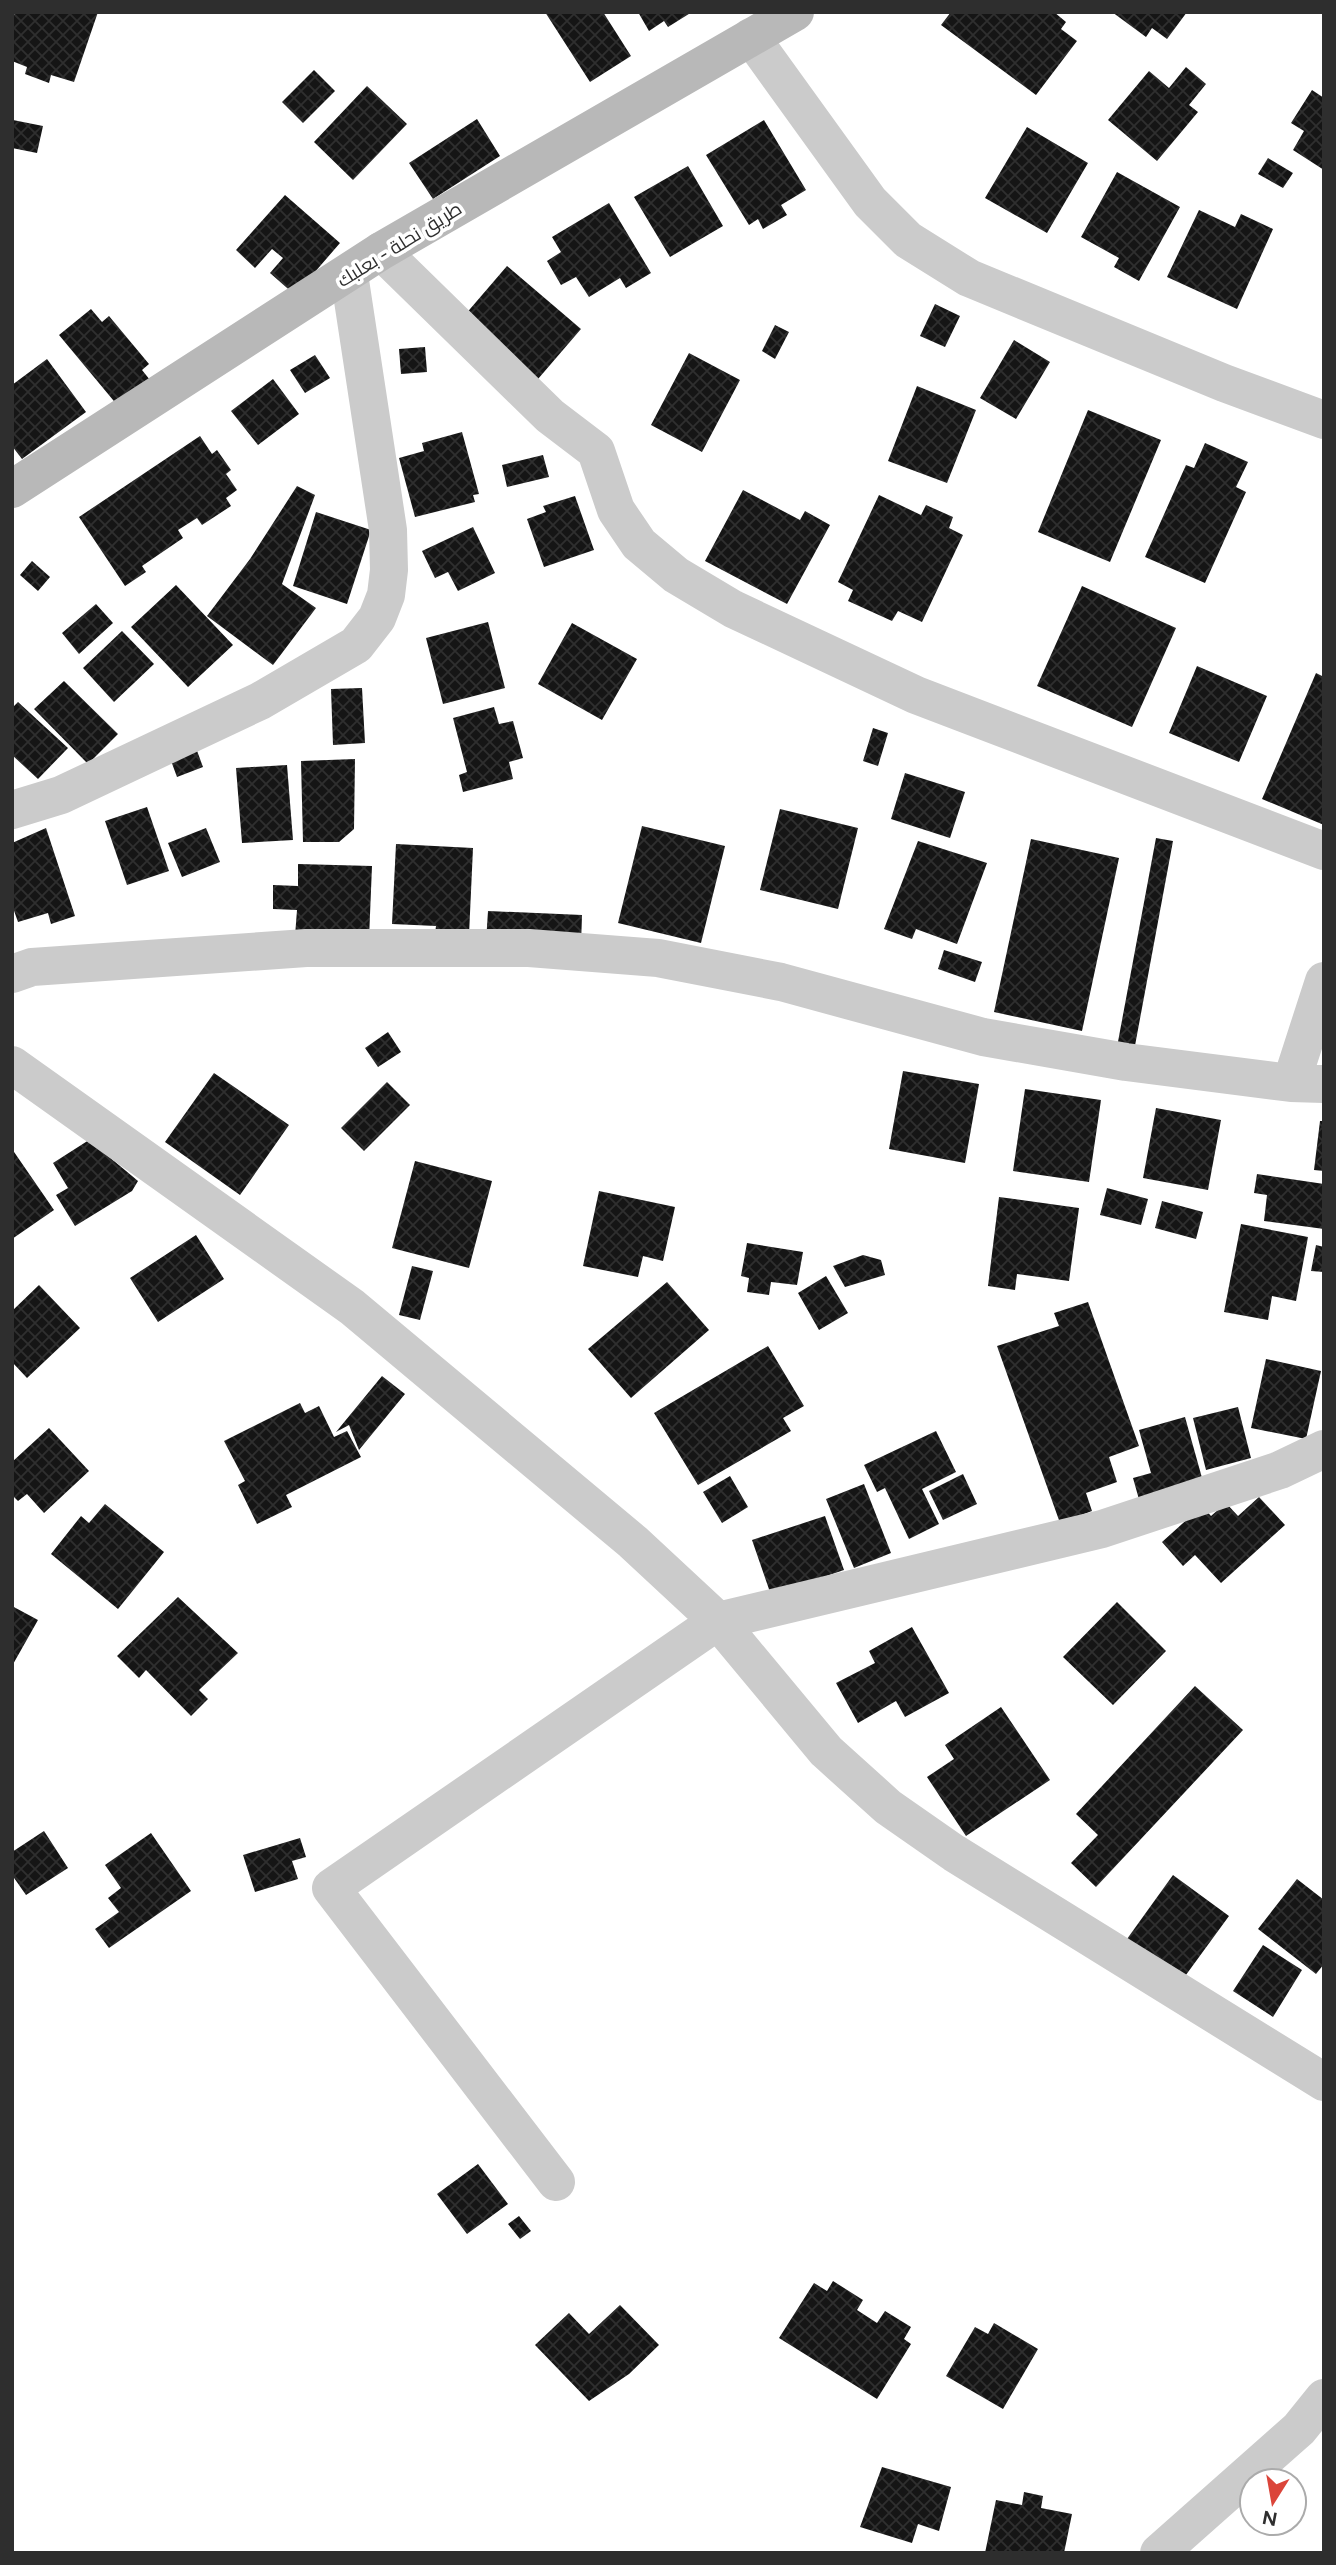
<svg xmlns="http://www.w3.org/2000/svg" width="1336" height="2565" viewBox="0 0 1336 2565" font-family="Figtree,Cairo,sans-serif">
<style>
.building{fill:url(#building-cross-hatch)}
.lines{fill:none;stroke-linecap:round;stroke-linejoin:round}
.street{stroke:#cbcbcb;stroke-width:38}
.secondary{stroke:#b8b8b8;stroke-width:38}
.labels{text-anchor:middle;stroke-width:7;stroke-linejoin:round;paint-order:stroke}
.street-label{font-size:19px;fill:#2e2e2e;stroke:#fff}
</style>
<defs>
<pattern id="building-cross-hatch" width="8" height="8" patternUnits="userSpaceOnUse" patternTransform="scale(1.75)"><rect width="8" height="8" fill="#151515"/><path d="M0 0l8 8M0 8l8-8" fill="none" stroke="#2f2f2f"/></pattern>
</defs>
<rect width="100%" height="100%" fill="#fff"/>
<path class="building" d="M15 12H98L74 82 51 75 49 83 25 74 27 67 12 61V21Z
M545 12H603L631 56 590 82Z
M638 12H692L668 27 664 21 649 31Z
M951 12H1054L1066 22 1061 29 1077 41 1036 95 941 25Z
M1112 12H1187L1167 39 1152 28 1146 37Z
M1186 67 1206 84 1189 105 1198 112 1157 161 1108 120 1149 71 1169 88Z
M314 70 335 91 303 123 282 102Z
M367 86 407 124 353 180 314 142Z
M1312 90 1324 98V170L1293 150 1304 131 1291 123Z
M477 119 500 156 433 199 409 163Z
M13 120 43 126 37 153 12 148Z
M764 120 806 190 781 205 787 215 763 229 758 219 749 225 706 155Z
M1027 127 1088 163 1047 233 985 198Z
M1268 158 1293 173 1283 188 1258 174Z
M688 166 723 226 670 257 634 197Z
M1117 172 1180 207 1139 281 1114 267 1119 258 1081 237Z
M285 195 340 243 295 295 270 273 283 258 272 249 255 268 236 250Z
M609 203 651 273 626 288 620 278 589 297 576 277 561 285 547 261 561 252 552 237Z
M1199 210 1235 227 1241 214 1273 229 1237 309 1167 277Z
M507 266 581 329 538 379 464 316Z
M935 304 960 316 945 347 920 336Z
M91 309 102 322 109 316 149 364 142 370 150 380 118 406 59 335Z
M775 325 789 332 775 359 762 351Z
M1014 340 1050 362 1016 419 980 398Z
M425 347 427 372 401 374 399 349Z
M689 353 740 380 702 452 651 425Z
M315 355 330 378 305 393 290 370Z
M47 359 86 412 22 459 12 446V385Z
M273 379 299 414 258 445 231 411Z
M917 386 976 410 947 483 888 461Z
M1088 410 1161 440 1110 562 1038 532Z
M462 432 479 494 473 495 475 502 415 517 399 458 424 451 422 443Z
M200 436 212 454 217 450 231 470 226 474 237 490 226 498 231 506 202 525 197 518 178 530 183 538 142 566 146 572 125 586 79 517Z
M1205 443 1248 462 1236 487 1246 492 1205 583 1145 557 1186 465 1194 468Z
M543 455 549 477 507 487 502 465Z
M297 486 315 495 282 584 316 608 273 665 207 616 250 559Z
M743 490 800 520 805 511 830 525 787 604 705 561Z
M879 495 921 515 926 505 953 517 949 528 963 535 922 622 898 611 892 621 848 601 853 590 838 582Z
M575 496 594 550 544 567 527 519 546 512 543 506Z
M316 512 371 530 347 604 293 586Z
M473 527 495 573 458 591 448 572 435 578 422 551Z
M32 561 50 577 38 591 20 575Z
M176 585 233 645 188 687 131 627Z
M1082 586 1176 628 1132 727 1037 686Z
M96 604 113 623 79 654 62 633Z
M488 622 505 688 443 704 426 638Z
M572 623 637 659 602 720 538 684Z
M122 631 154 664 114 702 83 668Z
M1197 666 1267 696 1239 762 1169 733Z
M1316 673 1324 677V825L1262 799Z
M64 681 118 734 88 764 34 709Z
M362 688 365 743 333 745 331 689Z
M18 702 68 748 38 779 12 755V708Z
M494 707 499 724 513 721 523 758 509 762 513 779 463 792 459 775 467 772 453 718Z
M873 728 888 733 878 766 863 761Z
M196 748 203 767 177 777 170 758Z
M355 759 354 829 339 842H303L301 761Z
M287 765 293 840 242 843 236 768Z
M905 773 965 792 950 838 891 819Z
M147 807 169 871 127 885 105 821Z
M780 809 858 828 838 909 760 890Z
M642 826 725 846 701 943 618 923Z
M46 828 75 916 51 924 48 913 18 922 12 905V843Z
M206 828 220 862 182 877 168 843Z
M1156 838 1173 841 1134 1051 1117 1047Z
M1031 839 1119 858 1082 1031 994 1012Z
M918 841 987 863 957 944 916 929 912 939 884 929Z
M396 844 473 848 469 935 435 934 436 926 392 924Z
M298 864 372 866 369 939 295 936 297 910 273 909V885L298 886Z
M488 911 582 915 581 946 486 942Z
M944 950 982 962 975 982 938 969Z
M388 1032 401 1052 378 1067 365 1048Z
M903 1071 979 1084 965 1163 889 1149Z
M214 1073 289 1125 240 1195 165 1142Z
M387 1082 410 1105 364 1151 341 1128Z
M1025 1089 1101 1100 1089 1182 1013 1171Z
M1156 1108 1221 1120 1208 1190 1143 1178Z
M1320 1121H1324V1171L1314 1170Z
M89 1140 138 1181 132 1191 75 1226 56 1195 68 1188 53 1163Z
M12 1149 54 1210 12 1239Z
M415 1161 492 1181 469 1268 392 1248Z
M1257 1174 1324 1184V1229L1264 1221 1267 1195 1254 1193Z
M1107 1188 1148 1199 1141 1225 1100 1215Z
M599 1191 675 1207 663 1261 643 1256 638 1277 583 1266Z
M999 1197 1079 1208 1069 1281 1017 1274 1015 1290 988 1286Z
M1162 1201 1203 1212 1196 1239 1155 1228Z
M1241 1224 1308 1237 1296 1301 1272 1296 1268 1320 1224 1312Z
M196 1235 224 1279 158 1322 130 1278Z
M747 1243 803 1252 797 1285 771 1282 769 1295 747 1292 749 1278 741 1276Z
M1316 1245 1324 1247V1272L1311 1271Z
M863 1255 881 1260 885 1275 845 1287 833 1266Z
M412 1266 433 1271 420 1320 399 1315Z
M826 1276 848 1313 819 1330 798 1293Z
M667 1282 709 1330 631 1398 588 1349Z
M39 1285 80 1328 27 1378 12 1362V1311Z
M1088 1302 1139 1446 1109 1457 1117 1482 1086 1493 1092 1511 1060 1523 997 1346 1059 1326 1054 1313Z
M768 1346 804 1406 783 1418 791 1431 698 1485 654 1413Z
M1266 1359 1321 1371 1306 1439 1251 1428Z
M382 1376 405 1394 359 1450 349 1425 336 1432Z
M300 1403 305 1413 319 1406 334 1437 347 1431 361 1457 286 1495 292 1507 257 1524 238 1485 245 1481 224 1441Z
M1238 1407 1251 1458 1206 1470 1193 1418Z
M1185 1417 1204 1485 1140 1503 1133 1478 1151 1473 1139 1430Z
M49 1428 89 1471 44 1513 27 1494 18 1501 12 1495V1462Z
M936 1431 956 1472 922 1489 939 1524 909 1539 885 1488 877 1492 864 1465Z
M963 1474 977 1504 943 1520 929 1491Z
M730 1476 748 1507 722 1523 703 1492Z
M864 1484 891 1553 854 1568 826 1499Z
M1259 1497 1285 1525 1221 1583 1195 1555 1183 1566 1162 1542 1202 1506 1211 1516 1226 1503 1238 1516Z
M105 1504 164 1552 118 1609 51 1554 81 1516 89 1523Z
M825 1516 844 1570 771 1595 752 1540Z
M178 1597 238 1653 199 1690 208 1699 191 1716 146 1670 139 1678 117 1656Z
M1117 1602 1166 1651 1113 1705 1063 1657Z
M12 1606 38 1620 12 1666Z
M912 1627 949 1693 905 1717 896 1701 858 1723 836 1683 875 1663 869 1651Z
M1195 1686 1243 1730 1096 1887 1071 1863 1098 1835 1076 1814Z
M1001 1707 1050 1780 966 1836 927 1777 954 1759 945 1745Z
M44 1831 68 1868 26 1895 12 1875V1852Z
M151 1833 191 1891 109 1948 95 1929 119 1912 108 1898 121 1888 105 1865Z
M300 1838 306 1857 292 1861 298 1879 255 1892 243 1855Z
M1173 1875 1229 1916 1183 1979 1127 1939Z
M1297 1879 1324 1900V1964L1316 1974 1258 1929Z
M1263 1945 1302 1970 1273 2017 1233 1991Z
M478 2164 508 2204 467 2234 437 2194Z
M519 2216 531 2231 520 2239 508 2224Z
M833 2281 863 2300 857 2310 877 2323 885 2311 911 2327 904 2339 911 2344 877 2399 779 2338 814 2283 827 2291Z
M620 2305 659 2345 629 2374 589 2401 535 2345 569 2313 589 2334Z
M994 2323 1038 2349 1003 2409 946 2376 975 2327 988 2334Z
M882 2467 951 2487 939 2531 918 2524 912 2543 860 2527Z
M1024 2492 1043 2496 1041 2508 1072 2514 1064 2553H985L996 2500 1022 2505Z"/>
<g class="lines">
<path class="street" d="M751 37 870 202 908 240 969 278 1224 383 1324 420
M381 251 550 416 596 451 616 510 639 544 676 575 733 609 916 695 1324 851
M12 810 61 795 260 701 356 645 377 618 386 595 389 570 388 530 349 274
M12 974 32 967 306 948H529L658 958 781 982 983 1037 1126 1062 1291 1083 1324 1084
M12 1065 352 1307 633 1542 718 1621 826 1751 888 1807 954 1853 1324 2082
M1291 1083 1324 981
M556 2182 331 1888 718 1621 1102 1529 1280 1470 1324 1449
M1159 2553 1299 2429 1324 2398"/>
<path class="secondary" d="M12 489 381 251 795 12"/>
</g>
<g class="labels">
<g class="street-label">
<text transform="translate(399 244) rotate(-32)" y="7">طريق نحلة - بعلبك</text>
</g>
</g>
<rect width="1336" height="2565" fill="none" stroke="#2e2e2e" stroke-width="28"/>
<g transform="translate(1273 2502) rotate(191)"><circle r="33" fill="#ffffff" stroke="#ababab" stroke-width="2"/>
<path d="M0-5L12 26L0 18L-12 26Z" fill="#db453a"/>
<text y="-10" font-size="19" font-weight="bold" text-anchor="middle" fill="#2e2e2e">N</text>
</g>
</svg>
